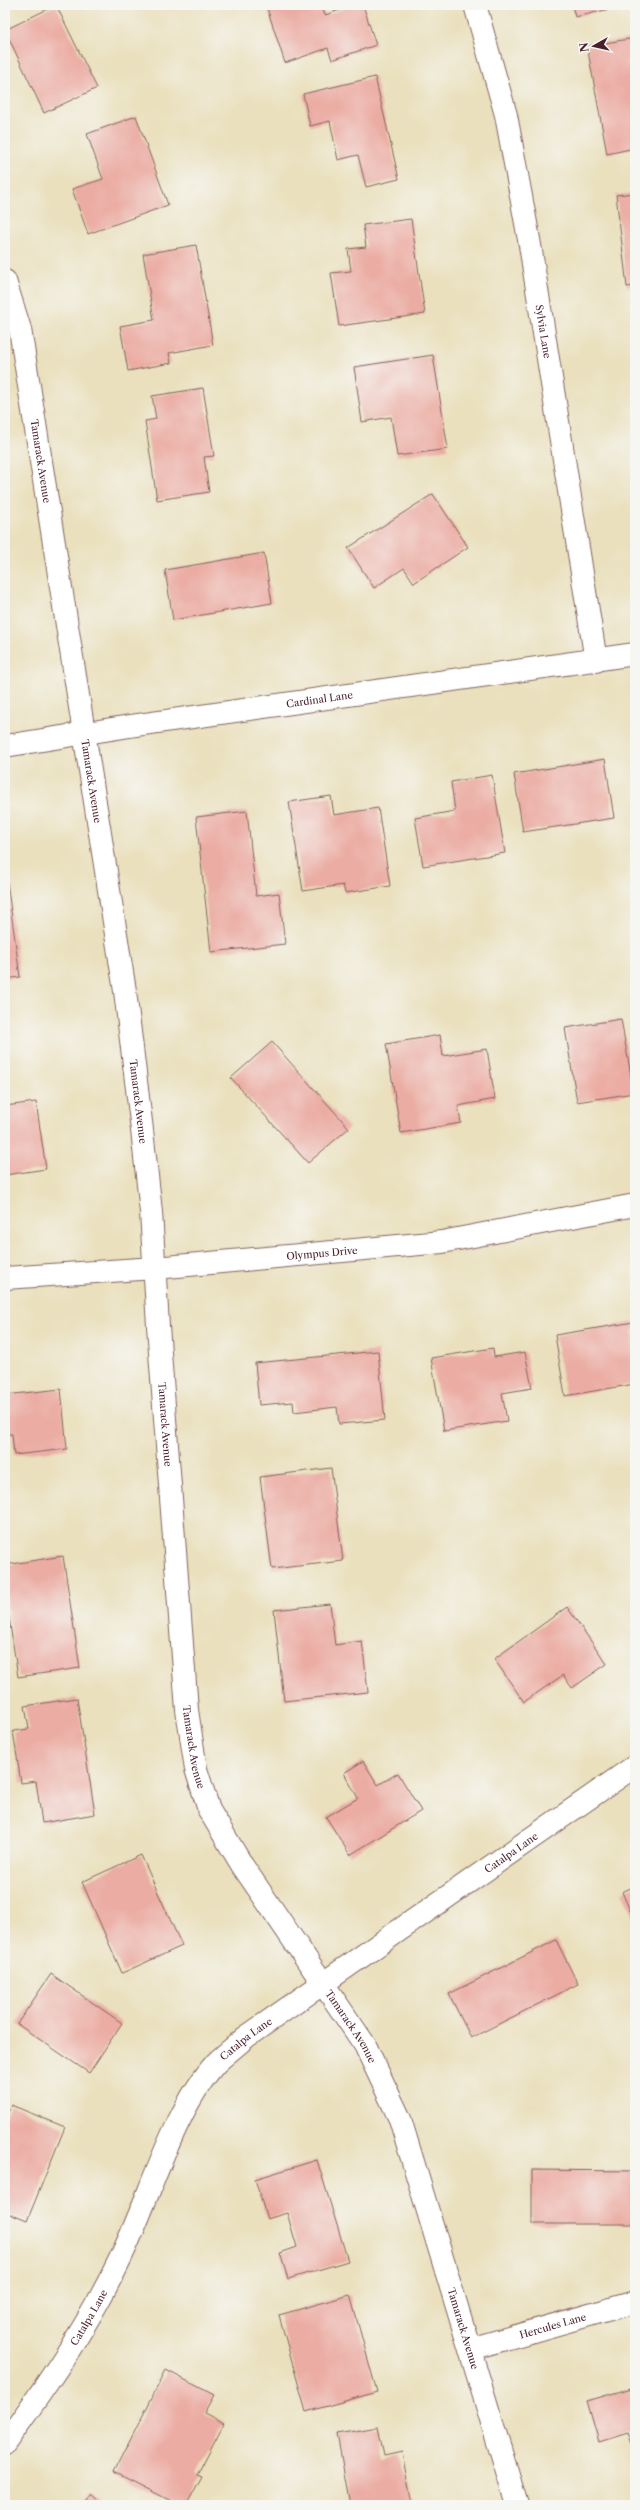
<svg xmlns="http://www.w3.org/2000/svg" width="640" height="2510" viewBox="0 0 640 2510" font-family="'Libre Caslon Text',serif">
<style>
.building{fill:#ebaca3}
.lines{fill:none;stroke-linecap:round;stroke-linejoin:round}
.street-casing{stroke:#82635e;stroke-width:24}
.street{stroke:#fff;stroke-width:22}
.labels{text-anchor:middle;stroke-width:3;stroke-linejoin:round;paint-order:stroke}
.street-label{font-size:10px;fill:#4a1f2b;stroke:#f6f6f2}
</style>
<rect width="100%" height="100%" fill="#f6f6f2"/>
<filter id="ink" filterUnits="userSpaceOnUse"><feTurbulence type="fractalNoise" baseFrequency=".025" numOctaves="2"/><feDisplacementMap in="SourceGraphic" scale="8" xChannelSelector="R" yChannelSelector="G"/><feConvolveMatrix kernelMatrix="1 2 1 2 8 2 1 2 1" color-interpolation-filters="sRGB"/></filter>
<filter id="wash" filterUnits="userSpaceOnUse"><feTurbulence type="fractalNoise" baseFrequency=".012" numOctaves="4" result="noise"/><feDisplacementMap in="SourceGraphic" scale="16" xChannelSelector="R" yChannelSelector="G"/><feGaussianBlur stdDeviation="0.9" result="paint"/><feColorMatrix in="noise" values="0 0 0 0 0 0 0 0 0 0 0 0 0 0 0 0 0 1.4 0 .05"/><feComposite in="paint" operator="in"/></filter>
<g filter="url(#wash)">
<rect width="100%" height="100%" fill="#eae0bd"/>
<g id="blocks">
<path class="building" d="M56 5 97 88 44 113 5 30Z
M266 5H321L325 15 355 5H363L376 45 332 60 328 48 285 63Z
M572 5H623V6L575 17Z
M635 38V148L607 154 587 46Z
M375 77 399 179 366 187 358 155 338 160 330 121 310 126 303 94Z
M136 116 168 205 88 234 72 189 103 179 87 134Z
M635 193V286L627 287 616 195Z
M411 219 425 314 339 326 331 273 351 271 348 249 366 247 363 225Z
M196 245 213 345 169 353 171 363 128 371 120 326 154 320 143 254Z
M433 355 448 449 397 456 391 417 362 422 354 367Z
M203 388 214 456 204 457 209 492 157 500 145 421 156 419 152 396Z
M433 494 468 547 414 583 404 568 374 588 348 548Z
M264 553 272 603 173 620 165 570Z
M605 759 614 818 523 832 514 774Z
M492 775 505 853 423 866 415 818 455 811 451 782Z
M331 796 334 815 378 808 390 886 345 893 343 885 303 891 289 802Z
M247 811 256 896 279 893 285 944 211 952 196 817Z
M5 867 20 977 5 979Z
M621 1019 634 1093 577 1102 565 1028Z
M440 1035 443 1056 487 1049 495 1099 458 1106 461 1123 401 1133 386 1044Z
M272 1042 349 1128 308 1163 231 1078Z
M36 1102 46 1169 5 1175V1106Z
M634 1322 635 1384 565 1396 555 1335Z
M493 1348 494 1357 525 1352 532 1388 502 1393 507 1421 444 1431 431 1358Z
M378 1351 385 1420 339 1424 337 1407 294 1412 293 1402 259 1405 255 1363Z
M61 1389 67 1449 14 1455 12 1434H5V1395Z
M331 1468 343 1561 272 1569 260 1477Z
M63 1556 80 1668 18 1677 5 1591V1565Z
M330 1604 335 1645 362 1641 368 1692 284 1701 274 1610Z
M567 1607 607 1664 572 1688 563 1675 524 1702 494 1659Z
M77 1698 95 1814 42 1823 36 1781 21 1783 13 1731 29 1729 25 1706Z
M363 1761 378 1785 398 1773 421 1811 350 1855 326 1817 358 1798 344 1773Z
M141 1855 182 1946 122 1973 82 1882Z
M635 1886V1922L622 1892Z
M556 1940 578 1984 471 2038 449 1994Z
M51 1974 122 2023 89 2073 17 2024Z
M11 2105 65 2127 27 2221 5 2212V2119Z
M317 2160 348 2261 288 2279 280 2253 297 2247 287 2213 267 2219 255 2179Z
M532 2170 635 2171V2224H532Z
M350 2295 377 2392 306 2412 279 2315Z
M166 2370 214 2395 204 2413 224 2423 197 2475 202 2477 187 2505H179L114 2472Z
M635 2387V2443L632 2444 628 2433 599 2442 587 2401Z
M378 2427 384 2456 402 2452 412 2505H350L337 2434Z
M90 2493 104 2505H80Z"/>
</g>
</g>
<g filter="url(#ink)">
<use href="#blocks" fill-opacity="0" stroke="#82635e" stroke-width="1"/>
<g class="lines">
<g class="street-casing">
<g id="street">
<path id="s1" d="M475 5 506 115 530 245 596 661"/>
<path id="s2" d="M5 281 20 329 125 991 142 1130 151 1212 158 1326 187 1710 196 1769 209 1810 242 1865 365 2045 400 2119 517 2505"/>
<path id="s3" d="M5 746 130 726 635 654"/>
<path id="s4" d="M5 1278 155 1268 442 1242 635 1205"/>
<path id="s5" d="M470 2349 635 2302"/>
<path id="s6" d="M5 2443C47 2385 88 2326 119 2261 149 2201 172 2112 216 2063 225 2054 236 2046 246 2037L635 1766"/>
</g>
</g>
<use href="#street" class="street"/>
</g>
</g>
<g class="labels">
<g class="street-label">
<text dy="4" stroke="none"><textPath href="#s1" startOffset="334">Sylvia Lane</textPath></text>
<text dy="4" stroke="none"><textPath href="#s2" startOffset="184">Tamarack Avenue</textPath></text>
<text dy="4" stroke="none"><textPath href="#s3" startOffset="318">Cardinal Lane</textPath></text>
<text dy="4" stroke="none"><textPath href="#s2" startOffset="508">Tamarack Avenue</textPath></text>
<text dy="4" stroke="none"><textPath href="#s2" startOffset="832">Tamarack Avenue</textPath></text>
<text dy="4" stroke="none"><textPath href="#s4" startOffset="318">Olympus Drive</textPath></text>
<text dy="4" stroke="none"><textPath href="#s2" startOffset="1156">Tamarack Avenue</textPath></text>
<text dy="4" stroke="none"><textPath href="#s2" startOffset="1480">Tamarack Avenue</textPath></text>
<text dy="4" stroke="none"><textPath href="#s6" startOffset="799">Catalpa Lane</textPath></text>
<text dy="4" stroke="none"><textPath href="#s2" startOffset="1804">Tamarack Avenue</textPath></text>
<text dy="4" stroke="none"><textPath href="#s6" startOffset="475">Catalpa Lane</textPath></text>
<text dy="4" stroke="none"><textPath href="#s6" startOffset="151">Catalpa Lane</textPath></text>
<text dy="4" stroke="none"><textPath href="#s5" startOffset="86">Hercules Lane</textPath></text>
<text dy="4" stroke="none"><textPath href="#s2" startOffset="2128">Tamarack Avenue</textPath></text>
</g>
</g>
<rect width="640" height="2510" fill="none" stroke="#f6f6f2" stroke-width="20"/>
<g transform="translate(594 46) rotate(262)" stroke="#f6f6f2" stroke-width="3" paint-order="stroke">
<path d="M0-3L7 15L0 10L-7 15Z" fill="#4a1f2b"/>
<text y="-6" font-size="11" font-weight="bold" text-anchor="middle" fill="#4a1f2b">N</text>
</g>
</svg>
